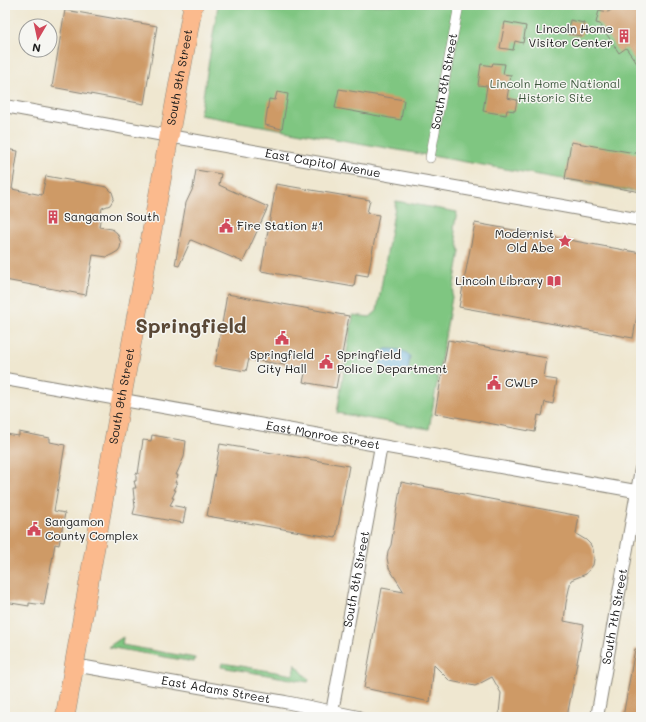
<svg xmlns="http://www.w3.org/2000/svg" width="646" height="722" viewBox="0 0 646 722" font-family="Mali,sans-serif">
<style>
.green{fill:#7fc681;stroke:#4e714e}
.water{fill:#5fadd9;stroke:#3e647a}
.building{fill:#ce9a66}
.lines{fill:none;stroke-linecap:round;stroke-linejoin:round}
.pedestrian-casing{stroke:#868276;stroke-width:10}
.minor-casing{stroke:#868276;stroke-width:14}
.primary-casing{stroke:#868276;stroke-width:20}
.pedestrian{stroke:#fff;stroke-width:9}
.minor{stroke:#fff;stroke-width:12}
.primary{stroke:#fbba8d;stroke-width:19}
.labels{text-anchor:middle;stroke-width:3;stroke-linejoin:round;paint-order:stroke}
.poi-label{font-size:12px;fill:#1c1c1c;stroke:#f6f6f2;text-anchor:start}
.street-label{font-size:12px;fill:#1c1c1c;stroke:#f6f6f2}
.park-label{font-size:12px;fill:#3f583f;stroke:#f6f6f2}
.town-label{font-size:20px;font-weight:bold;fill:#5a4836;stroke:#f6f6f2}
</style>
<rect width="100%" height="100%" fill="#f6f6f2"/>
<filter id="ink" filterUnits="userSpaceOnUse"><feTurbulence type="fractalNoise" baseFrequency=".025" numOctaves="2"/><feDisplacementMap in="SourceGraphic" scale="8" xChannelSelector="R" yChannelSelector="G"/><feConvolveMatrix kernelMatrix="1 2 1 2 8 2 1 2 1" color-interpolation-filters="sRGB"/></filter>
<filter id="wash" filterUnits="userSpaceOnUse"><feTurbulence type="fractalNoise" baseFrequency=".012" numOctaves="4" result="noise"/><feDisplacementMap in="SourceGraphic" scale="16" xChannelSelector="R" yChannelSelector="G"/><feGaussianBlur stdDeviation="0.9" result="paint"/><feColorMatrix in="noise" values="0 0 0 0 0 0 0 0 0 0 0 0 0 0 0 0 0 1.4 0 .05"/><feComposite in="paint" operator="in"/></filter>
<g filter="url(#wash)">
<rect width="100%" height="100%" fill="#efe7d0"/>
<path class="green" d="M218 5H641V193L200 115Z
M396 201 457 212 454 228 460 251 429 429 337 413 353 315 370 317 377 311Z
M123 637 122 645 195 658 194 662 108 647Z
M222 663 293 675 295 664 309 680 308 682 221 667Z"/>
<path class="water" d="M386 349C394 349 404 349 410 356L408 371 406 374C397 374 385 374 380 366L383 351Z"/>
<g id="blocks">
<path class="building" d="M619 5H641V69L626 48 619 53 600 24 596 23 599 10 608 12Z
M65 10 157 26 144 104 52 87Z
M570 20 584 23 582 36 568 34Z
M505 22 526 26 523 43 515 41 513 50 500 48Z
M493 63 505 64 503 74 511 75 507 98 517 100 515 111 507 110 506 115 483 111 487 86 478 85 481 64 492 66Z
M339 89 404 100 401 120 335 108Z
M277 92 288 94 282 129 265 125 269 99 275 100Z
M571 142 641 154V192L565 179Z
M5 149 18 151 12 189 42 195 46 176 107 187 112 192 114 198 113 200 110 205 102 208 99 227 112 229 117 233 121 243 120 248 118 251 113 254 107 257 93 255 86 295 5 280Z
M196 170 221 174 219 185 268 207 243 262 191 240 179 266 175 265 186 203 193 188Z
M276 184 370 200 367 213 379 215 368 276 356 274 354 287 261 271Z
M475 223 641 253V294L633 338 459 307Z
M227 294 349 316 336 388 303 382 306 369 278 364 249 359 246 371 215 366Z
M448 340 547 358 544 378 557 380 553 404 545 402 542 416 538 415 535 432 435 413Z
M19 432 50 438V442L65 445 54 511 65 513 59 545 55 544 44 605 29 603V606L5 602V434L19 436Z
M152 435 186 441 184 457 176 475H178L175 483H177L173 490H176L172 498H174L170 505 186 508 183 523 133 514 135 507 133 488H136L134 481H136V473L138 474 143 440 151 441Z
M220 444 349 466 336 538 207 516Z
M401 482 579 516 576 534 586 540 590 544 593 549 594 559 593 565 586 574 571 580 566 603 564 621 584 625 567 717H515L499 714 501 693 492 677 475 686 450 681 434 665 430 702 364 688 382 588 404 592 389 568 387 558 388 551 391 545Z
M635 649 641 650V717H623Z"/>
</g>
</g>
<g filter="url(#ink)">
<use href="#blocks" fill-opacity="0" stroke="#868276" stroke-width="1"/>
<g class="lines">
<g class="pedestrian-casing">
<g id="pedestrian">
<path id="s1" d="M430 158 459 5"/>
</g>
</g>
<g class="minor-casing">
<g id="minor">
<path id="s2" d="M5 106 169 136 641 220"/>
<path id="s3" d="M5 379 641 492"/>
<path id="s4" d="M74 665 285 702 358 717"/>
<path id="s5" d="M332 712 381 446"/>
<path id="s6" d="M597 717 641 469"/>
</g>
</g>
<g class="primary-casing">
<g id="primary">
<path id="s7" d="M65 717 117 423 193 5"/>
</g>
</g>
<use href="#pedestrian" class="pedestrian"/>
<use href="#minor" class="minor"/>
<use href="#primary" class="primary"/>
</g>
</g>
<defs>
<g id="building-bare" transform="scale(1.08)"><path d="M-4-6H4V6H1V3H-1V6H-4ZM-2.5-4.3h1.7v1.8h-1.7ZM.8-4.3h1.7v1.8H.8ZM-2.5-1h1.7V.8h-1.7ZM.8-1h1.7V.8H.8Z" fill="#d1495b" stroke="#f6f6f2" stroke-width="2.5" paint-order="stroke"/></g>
<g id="civic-bare" transform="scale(1.08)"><path d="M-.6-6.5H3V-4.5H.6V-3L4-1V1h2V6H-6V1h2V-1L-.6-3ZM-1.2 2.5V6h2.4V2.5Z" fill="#d1495b" stroke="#f6f6f2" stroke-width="2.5" paint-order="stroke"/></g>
<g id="sight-bare" transform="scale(1.08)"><path d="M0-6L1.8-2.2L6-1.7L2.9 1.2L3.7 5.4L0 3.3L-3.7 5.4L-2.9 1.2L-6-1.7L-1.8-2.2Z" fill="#d1495b" stroke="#f6f6f2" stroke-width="2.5" paint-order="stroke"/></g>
<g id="library-bare" transform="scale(1.08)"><path d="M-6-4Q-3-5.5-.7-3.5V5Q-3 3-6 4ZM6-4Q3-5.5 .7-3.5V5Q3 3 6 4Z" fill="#d1495b" stroke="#f6f6f2" stroke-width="2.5" paint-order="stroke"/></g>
</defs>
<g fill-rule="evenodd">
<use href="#building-bare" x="624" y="36"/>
<use href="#building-bare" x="53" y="217"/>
<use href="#civic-bare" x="226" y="226"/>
<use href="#sight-bare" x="565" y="241"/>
<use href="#library-bare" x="554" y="281"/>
<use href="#civic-bare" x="282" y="338"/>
<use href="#civic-bare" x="326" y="362"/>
<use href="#civic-bare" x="494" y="383"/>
<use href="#civic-bare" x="34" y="529"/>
</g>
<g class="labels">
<g class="poi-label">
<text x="613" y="33" text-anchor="end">Lincoln Home<tspan x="613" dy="14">Visitor Center</tspan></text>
<text x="64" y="221">Sangamon South</text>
<text x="237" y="230">Fire Station #1</text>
<text x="554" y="238" text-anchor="end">Modernist<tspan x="554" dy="14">Old Abe</tspan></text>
<text x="543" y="285" text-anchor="end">Lincoln Library</text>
<text x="282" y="359" text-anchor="middle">Springfield<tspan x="282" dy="14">City Hall</tspan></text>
<text x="337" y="359">Springfield<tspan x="337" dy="14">Police Department</tspan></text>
<text x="505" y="387">CWLP</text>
<text x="45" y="526">Sangamon<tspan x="45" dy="14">County Complex</tspan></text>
</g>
<g class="street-label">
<text dy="4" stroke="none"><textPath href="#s7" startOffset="650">South 9th Street</textPath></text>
<text dy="4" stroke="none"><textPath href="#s1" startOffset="78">South 8th Street</textPath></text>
<text dy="4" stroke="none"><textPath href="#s2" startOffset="323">East Capitol Avenue</textPath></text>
<text dy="4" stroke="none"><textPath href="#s7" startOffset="326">South 9th Street</textPath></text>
<text dy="4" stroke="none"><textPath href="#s3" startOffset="323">East Monroe Street</textPath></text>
<text dy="4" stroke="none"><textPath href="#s5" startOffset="135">South 8th Street</textPath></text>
<text dy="4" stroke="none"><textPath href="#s6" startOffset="102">South 7th Street</textPath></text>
<text dy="4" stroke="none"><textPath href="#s4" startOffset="144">East Adams Street</textPath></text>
</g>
<g class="park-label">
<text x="555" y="88">Lincoln Home National<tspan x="555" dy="14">Historic Site</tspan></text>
</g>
<g class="town-label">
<text x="191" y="333">Springfield</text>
</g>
</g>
<rect width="646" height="722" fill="none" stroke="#f6f6f2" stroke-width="20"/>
<g transform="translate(38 38) rotate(189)"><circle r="19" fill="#f6f6f2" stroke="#9f9f9c"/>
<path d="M0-3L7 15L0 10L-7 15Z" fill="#d1495b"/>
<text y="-6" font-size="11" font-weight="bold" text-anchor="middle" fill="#1c1c1c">N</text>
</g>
</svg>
